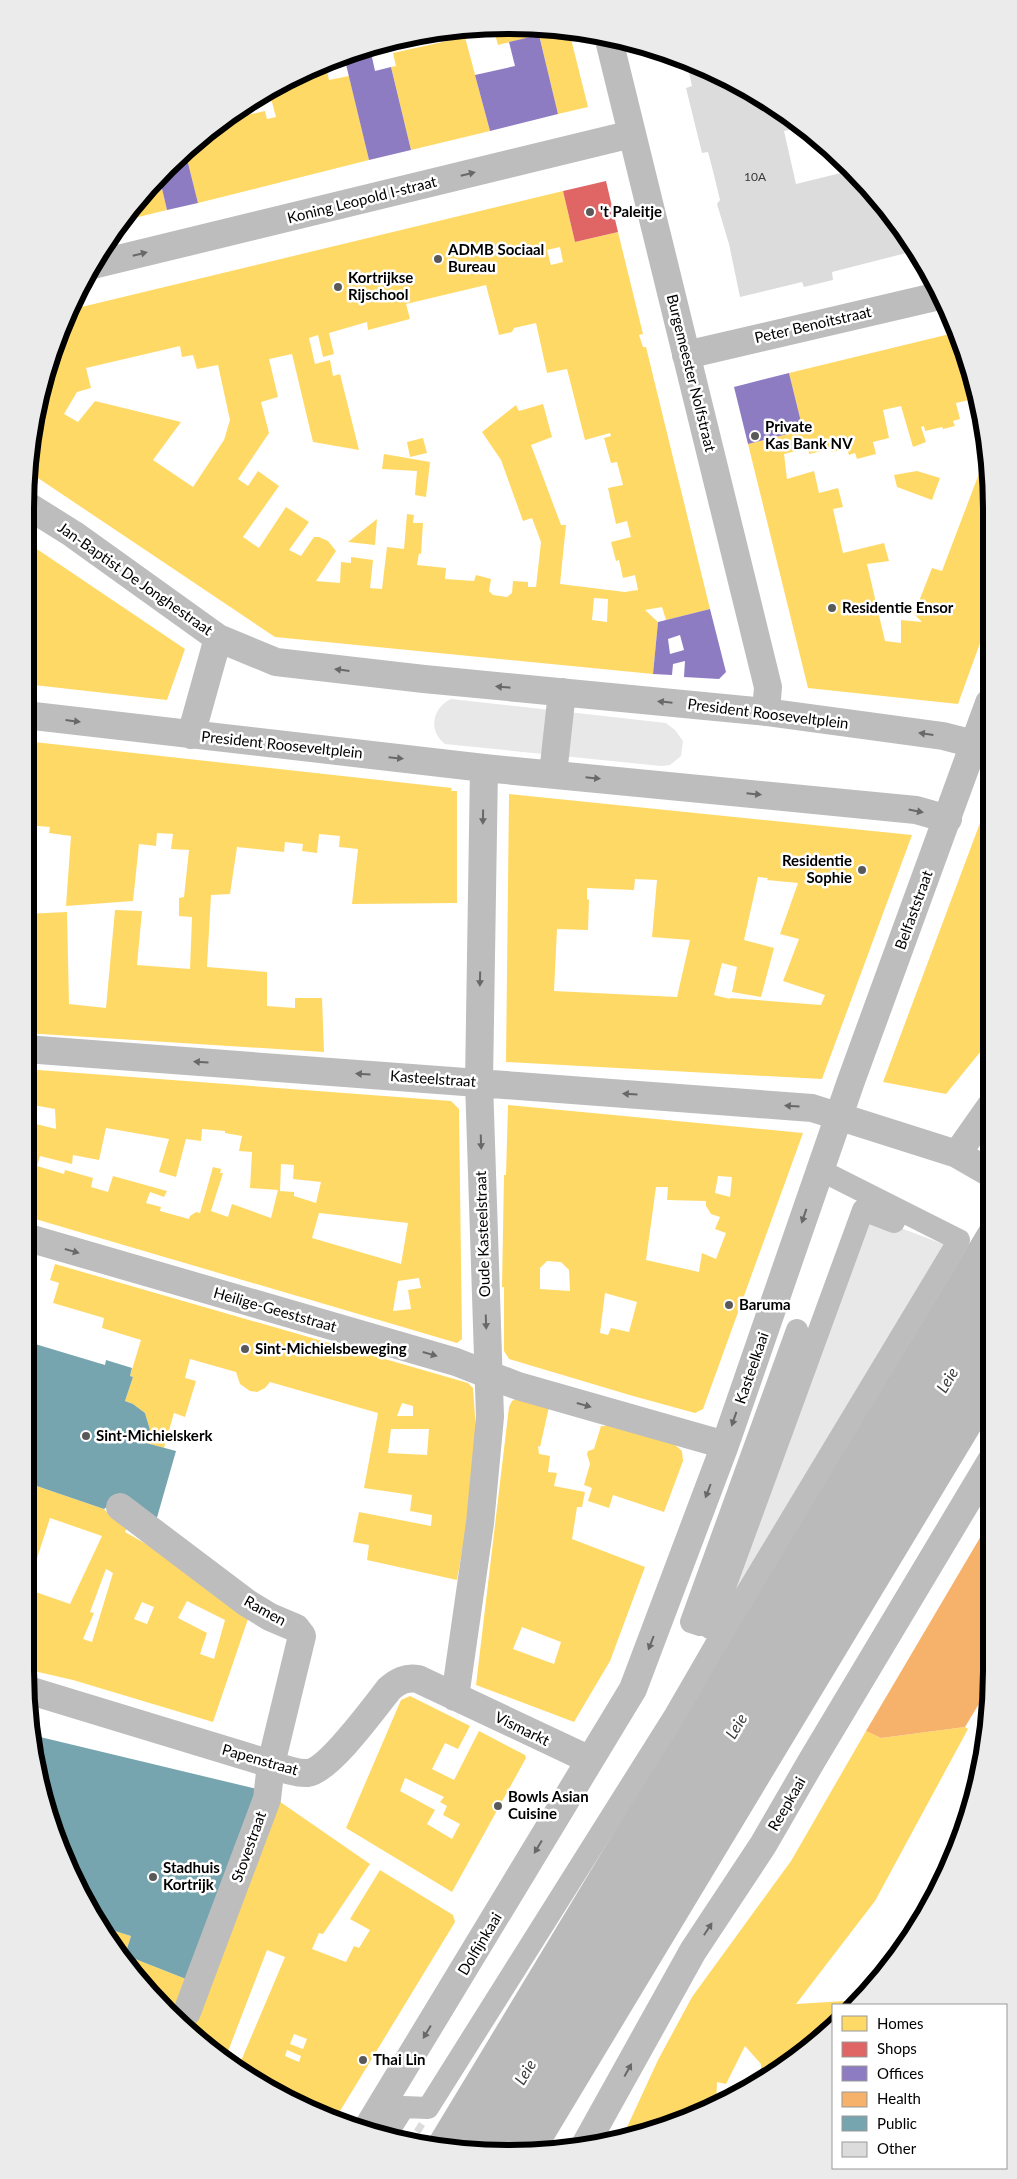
<svg xmlns="http://www.w3.org/2000/svg" width="1017" height="2179" viewBox="0 0 1017 2179" font-family="Lato,sans-serif">
<style>
.green{fill:#e8e8e8}
.water{fill:#bababa}
.homes{fill:#ffd966;fill-rule:evenodd}
.shops{fill:#e06666}
.offices{fill:#8e7cc3;fill-rule:evenodd}
.health{fill:#f6b26b}
.public{fill:#76a5af}
.building{fill:#dcdcdc}
.lines{fill:none;stroke-linecap:round;stroke-linejoin:round}
.pedestrian{stroke:#bdbdbd;stroke-width:22}
.minor{stroke:#bdbdbd;stroke-width:28}
.oneway{fill:#686868}
.poi-dot{fill:#595959;stroke:#fff;stroke-width:2}
.labels{text-anchor:middle;stroke-width:5;stroke-linejoin:round;paint-order:stroke}
.number-label{font-size:12px;fill:#373737}
.street-label{font-size:15px;fill:#000;stroke:#fff}
.poi-label{font-size:15px;font-weight:bold;fill:#000;stroke:#fff;text-anchor:start}
.water-label{font-size:16px;font-style:italic;fill:#3e3e3e;stroke:#fff}
.rim{fill:none;stroke:#000;stroke-width:6}
</style>
<rect width="100%" height="100%" fill="#fff"/>
<path class="green" d="M451 699 666 723 675 730 683 741 681 756 670 765 661 766 445 744C428 731 432 708 451 699Z
M864 1214 948 1246 720 1625Z"/>
<path class="water" d="M989 1211 990 1212 991 1413 548 2149 425 2145Z"/>
<path class="homes" d="M509 25 569 31 588 107 558 114 539 35 498 45 493 27Z
M465 37 490 131 411 150 391 67 396 66 393 53Z
M325 61 329 80 349 76 369 160 198 203 185 151 222 121 265 111 267 119 276 117 269 91Z
M159 176 167 210 122 221 135 205Z
M563 191 575 242 618 232 643 334 639 335 643 347H646L710 609 666 620 662 607 645 610 658 622 653 674 275 637 29 472 34 414 62 323 69 310ZM560 247 563 262 551 265 547 250ZM486 285 499 335 512 332 514 328 536 323 547 373 567 369 585 440 610 433 611 436 604 438 611 463 617 462 623 485 608 488 616 524 627 521 631 537 611 542 616 561 619 560 623 578 635 575 638 590 625 592 560 584 566 525H561L531 445 552 437 543 404 519 411 516 405 482 432 501 460 523 521 532 518 541 542 536 587H528V582L513 581 512 593 507 597 493 595 489 591 491 579 476 575 474 581 445 579 446 568 417 565 419 553 421 554 423 523H413L414 515 407 514 404 549 387 547 382 589 370 588 373 560 351 557V563L341 562 340 583 316 581 336 551 328 541 319 537H314L301 556 289 550 309 522 286 507 259 548 243 537 279 486 258 471 248 486 238 479 269 433 261 402 278 397 269 359 292 354 313 442 359 450 340 374 333 376 330 360 315 364 309 338 318 335 323 357 334 354 329 333 367 322 368 330 410 319 406 304ZM180 346 182 357 193 355 197 369 218 365 230 420 224 440 193 487 153 460 181 422 95 401 78 422 64 414 77 392 91 388 86 368ZM594 598 608 599 607 622 592 620Z
M958 332 979 413 976 414 973 399 956 403 960 419 953 421 955 426 943 429 942 427 925 431 924 426 921 427 926 442 913 447 901 406 883 410 889 438 873 442 876 454 857 459 855 453 849 455 847 449 831 452V449L809 454 808 448 784 454 787 479 814 471 819 493 838 488 843 507 833 509 843 553 884 543 889 561 867 564 885 641 901 643V620L922 622 914 614 932 568 942 571 980 471 988 474V621L958 704 808 688 748 444 803 430 789 373Z
M423 438 427 453 410 457 407 442Z
M384 454 430 462 426 497 415 495 417 471 382 469Z
M917 471 940 478 932 500 897 487 894 475Z
M377 519 375 545 348 542Z
M25 541 185 649 167 700 25 684Z
M25 741 452 788 451 791H457V903L352 904 358 849 339 847 340 836 319 834 317 853 302 851 303 844 285 842 284 852 237 847 230 894 211 895 207 967 267 972V1006L295 1008V998H322L324 1052 25 1033V914L67 912 69 1004 106 1008 115 910 142 911 137 965 190 969 192 917 179 916V898L184 897 189 850 171 849 173 834 157 833 156 846 139 844 133 901 66 906 71 836 49 833 50 827 25 825Z
M509 794 912 835 822 1079 506 1062ZM758 877 768 878 767 880 798 883 780 934 799 939 783 981 825 995 821 1005 730 998V999L714 995 722 963 737 967 732 992 761 997 774 948 744 940ZM635 879 657 880 652 937 690 940 677 997 554 991 557 929 588 930 589 900 587 899V888L634 890Z
M989 799 990 1040 946 1094 883 1082Z
M25 1069 451 1101 459 1109 462 1339 457 1343 25 1216ZM33 1105 55 1109 56 1129 28 1122ZM106 1128 169 1139 159 1172 176 1177 186 1139 201 1141 202 1129 225 1131V1133L242 1136 239 1151 252 1152 250 1188 278 1190 271 1218 232 1204 228 1217 211 1211 223 1173H220L221 1169 213 1167 200 1213 196 1212 190 1216 189 1219 160 1211 161 1207 146 1203 150 1192 164 1197 167 1191 113 1176 108 1192 91 1187 93 1178 65 1170 64 1174 37 1166 40 1156 72 1164 73 1155 99 1160ZM281 1164 294 1165 293 1179 321 1182 316 1203 294 1196V1192L280 1191ZM319 1213 408 1223 401 1264 312 1238ZM419 1278 421 1288 408 1290 411 1309 393 1311 398 1281Z
M508 1105 803 1133 703 1409 695 1413 633 1396 509 1359 504 1351V1287H502L504 1175H506ZM718 1176 732 1177 730 1197 715 1193ZM656 1187H668L667 1200 706 1201V1206L711 1214 720 1217 715 1229 726 1233 716 1259 702 1253 699 1272 646 1260ZM547 1261 561 1262 569 1270 570 1291 540 1289V1268ZM605 1293 637 1302 629 1332 611 1328 608 1335 600 1333Z
M55 1264 468 1383 473 1388 476 1430 467 1523 457 1580 367 1560 369 1545 353 1542 359 1512 431 1526 432 1515 410 1511 412 1495 364 1488 378 1413 270 1382 265 1388 257 1392 250 1391 240 1384 236 1372 190 1359 185 1378 196 1381 185 1417 174 1413 164 1448 146 1443 150 1430 145 1413 133 1404 125 1401 133 1377 130 1376 141 1340 102 1328 104 1318 53 1303 59 1283 50 1280ZM402 1403 413 1406V1416H397ZM391 1429H429L427 1455 388 1453Z
M516 1399 549 1407 540 1447 538 1446 539 1454 550 1456 548 1472 557 1473 554 1486 585 1492 582 1507H577L572 1539 645 1567 610 1661 574 1722 476 1685 509 1407 512 1401ZM522 1627 561 1642 554 1664 513 1649Z
M606 1424 674 1444 682 1451 683 1461 664 1512 613 1495 609 1508 588 1501 592 1488 584 1485 590 1464 587 1454 588 1451 594 1449 601 1426H605Z
M25 1482 104 1509 111 1517 128 1526 125 1532 192 1570 250 1613 213 1722 73 1680 25 1669ZM50 1518 102 1536 70 1604 27 1589ZM106 1569 113 1573 92 1642 83 1639 94 1613 90 1612ZM187 1601 225 1620 214 1659 200 1654 207 1633 178 1618ZM142 1602 154 1607 147 1624 134 1619Z
M410 1696 470 1726 458 1749 445 1743 432 1769 454 1780 479 1731 525 1755 526 1758 452 1892 346 1828 401 1700ZM405 1778 444 1797 440 1802 447 1806 443 1815 460 1824 452 1839 427 1824 435 1810 400 1791Z
M965 1727 968 1729 875 1901 796 2004 860 2000 855 2005H833V2026L803 2054 762 2079 761 2064 745 2046 726 2084 717 2082 716 2107 664 2128 622 2138 658 2060 692 1997 791 1861 866 1731 881 1738Z
M276 1799 370 1864 323 1934 319 1933 312 1949 346 1962 354 1946 359 1948 370 1930 350 1919 380 1870 453 1915 455 1922 337 2116 267 2089 238 2068 285 1957 267 1950 225 2059 187 2031ZM294 2034 307 2039 303 2049 290 2044ZM287 2050 301 2056 299 2062 285 2056Z
M105 1928 131 1936 125 1955 191 1981 176 2020 125 1965Z
M877 1981 872 1990 864 1997 862 1983Z"/>
<path class="shops" d="M606 181 618 232 575 242 563 191Z
M407 2132 420 2139 416 2145 402 2140Z"/>
<path class="offices" d="M539 35 558 114 490 131 475 75 515 66 509 42Z
M370 48 375 71 391 67 411 150 369 160 344 56Z
M185 151 198 203 167 210 159 176 167 166Z
M789 373 803 430 748 444 734 387Z
M710 609 726 672 719 679 684 677 685 661 673 664 672 675 653 674 658 622ZM680 635 684 650 670 654 668 639Z"/>
<path class="health" d="M991 1519V1684L965 1727 881 1738 866 1731Z"/>
<path class="public" d="M25 1341 105 1365 106 1360 132 1368 130 1376 133 1377 125 1401 133 1404 145 1413 150 1430 146 1443 176 1451 156 1521 119 1498 104 1509 25 1482Z
M32 1711 37 1713 34 1726Z
M36 1736 261 1790 191 1981 125 1955 131 1936 105 1928 51 1826Z"/>
<path class="building" d="M686 59 694 62 803 125 804 127 784 131 796 184 849 171 892 214 914 251 832 272 833 280 804 287 802 282 740 297 729 244 717 204 720 200 713 171 708 152 702 153 686 88 692 86Z
M419 2122 425 2126 420 2134 414 2130Z"/>
<g class="lines">
<path class="pedestrian" d="M700 1625 691 1622 797 1330
M723 1632 710 1628 863 1210 894 1222
M387 2134 404 2107 428 2108 675 1715 723 1632 959 1240 832 1176"/>
<path class="minor" d="M608 36 768 687 766 712
M93 265 632 134
M686 355 939 296
M25 504 73 534 218 638 276 662 424 679 766 712 943 736 974 744
M25 715 484 768 916 810 948 819
M191 735 218 638
M553 774 562 692
M25 1049 812 1108 957 1154 990 1173
M957 1154 990 1107
M25 1237 456 1362 518 1386 725 1445
M120 1507 247 1603 270 1617 296 1628 302 1636 271 1764 267 1799 187 2012
M28 1690 271 1764C282 1768 296 1774 308 1773 329 1770 374 1708 389 1689 398 1681 406 1677 418 1679L590 1760
M455 1697 480 1523 490 1417 479 1082 484 768
M368 2127 633 1689 725 1445 851 1081 989 703
M584 2147 693 1951 763 1845 811 1762 991 1461"/>
</g>
<defs><path id="oneway-solid" d="M-6-.8H1V-3.2L6.5 0L1 3.2V.8H-6Z" transform="scale(1.25)"/></defs>
<g class="oneway">
<use href="#oneway-solid" transform="translate(468 174) rotate(-14)"/>
<use href="#oneway-solid" transform="translate(140 254) rotate(-14)"/>
<use href="#oneway-solid" transform="translate(342 670) rotate(-173)"/>
<use href="#oneway-solid" transform="translate(503 687) rotate(-175)"/>
<use href="#oneway-solid" transform="translate(665 702) rotate(-174)"/>
<use href="#oneway-solid" transform="translate(73 721) rotate(7)"/>
<use href="#oneway-solid" transform="translate(926 734) rotate(-172)"/>
<use href="#oneway-solid" transform="translate(396 758) rotate(6)"/>
<use href="#oneway-solid" transform="translate(593 778) rotate(6)"/>
<use href="#oneway-solid" transform="translate(754 794) rotate(6)"/>
<use href="#oneway-solid" transform="translate(916 811) rotate(11)"/>
<use href="#oneway-solid" transform="translate(483 817) rotate(91)"/>
<use href="#oneway-solid" transform="translate(480 979) rotate(91)"/>
<use href="#oneway-solid" transform="translate(201 1062) rotate(-176)"/>
<use href="#oneway-solid" transform="translate(363 1074) rotate(-176)"/>
<use href="#oneway-solid" transform="translate(630 1094) rotate(-176)"/>
<use href="#oneway-solid" transform="translate(792 1106) rotate(-176)"/>
<use href="#oneway-solid" transform="translate(481 1142) rotate(88)"/>
<use href="#oneway-solid" transform="translate(804 1216) rotate(109)"/>
<use href="#oneway-solid" transform="translate(72 1251) rotate(16)"/>
<use href="#oneway-solid" transform="translate(486 1322) rotate(88)"/>
<use href="#oneway-solid" transform="translate(430 1354) rotate(16)"/>
<use href="#oneway-solid" transform="translate(584 1405) rotate(16)"/>
<use href="#oneway-solid" transform="translate(734 1419) rotate(109)"/>
<use href="#oneway-solid" transform="translate(708 1491) rotate(111)"/>
<use href="#oneway-solid" transform="translate(651 1643) rotate(111)"/>
<use href="#oneway-solid" transform="translate(538 1847) rotate(121)"/>
<use href="#oneway-solid" transform="translate(708 1929) rotate(-57)"/>
<use href="#oneway-solid" transform="translate(427 2032) rotate(121)"/>
<use href="#oneway-solid" transform="translate(628 2070) rotate(-61)"/>
</g>
<g class="poi-dot">
<circle cx="590" cy="212" r="5"/>
<circle cx="438" cy="259" r="5"/>
<circle cx="338" cy="287" r="5"/>
<circle cx="755" cy="436" r="5"/>
<circle cx="832" cy="608" r="5"/>
<circle cx="862" cy="870" r="5"/>
<circle cx="729" cy="1305" r="5"/>
<circle cx="245" cy="1349" r="5"/>
<circle cx="86" cy="1436" r="5"/>
<circle cx="498" cy="1806" r="5"/>
<circle cx="153" cy="1877" r="5"/>
<circle cx="363" cy="2060" r="5"/>
</g>
<g class="labels">
<g class="number-label">
<text x="755" y="181">10A</text>
</g>
<g class="street-label">
<text transform="translate(362 200) rotate(-14)" y="5">Koning Leopold I-straat</text>
<text transform="translate(813 325) rotate(-13)" y="5">Peter Benoitstraat</text>
<text transform="translate(691 373) rotate(76)" y="5">Burgemeester Nolfstraat</text>
<text transform="translate(135 579) rotate(35)" y="5">Jan-Baptist De Jonghestraat</text>
<text transform="translate(768 714) rotate(7)" y="5">President Rooseveltplein</text>
<text transform="translate(282 745) rotate(6)" y="5">President Rooseveltplein</text>
<text transform="translate(914 910) rotate(-70)" y="5">Belfaststraat</text>
<text transform="translate(433 1079) rotate(4)" y="5">Kasteelstraat</text>
<text transform="translate(483 1234) rotate(-92)" y="5">Oude Kasteelstraat</text>
<text transform="translate(275 1310) rotate(16)" y="5">Heilige-Geeststraat</text>
<text transform="translate(752 1368) rotate(-71)" y="5">Kasteelkaai</text>
<text transform="translate(265 1611) rotate(29)" y="5">Ramen</text>
<text transform="translate(522 1729) rotate(26)" y="5">Vismarkt</text>
<text transform="translate(260 1760) rotate(16)" y="5">Papenstraat</text>
<text transform="translate(787 1804) rotate(-60)" y="5">Reepkaai</text>
<text transform="translate(249 1847) rotate(-70)" y="5">Stovestraat</text>
<text transform="translate(480 1944) rotate(-59)" y="5">Dolfijnkaai</text>
</g>
<g class="poi-label">
<text x="600" y="217">'t Paleitje</text>
<text x="448" y="255">ADMB Sociaal<tspan x="448" dy="17">Bureau</tspan></text>
<text x="348" y="283">Kortrijkse<tspan x="348" dy="17">Rijschool</tspan></text>
<text x="765" y="432">Private<tspan x="765" dy="17">Kas Bank NV</tspan></text>
<text x="842" y="613">Residentie Ensor</text>
<text x="852" y="866" text-anchor="end">Residentie<tspan x="852" dy="17">Sophie</tspan></text>
<text x="739" y="1310">Baruma</text>
<text x="255" y="1354">Sint-Michielsbeweging</text>
<text x="96" y="1441">Sint-Michielskerk</text>
<text x="508" y="1802">Bowls Asian<tspan x="508" dy="17">Cuisine</tspan></text>
<text x="163" y="1873">Stadhuis<tspan x="163" dy="17">Kortrijk</tspan></text>
<text x="373" y="2065">Thai Lin</text>
</g>
<g class="water-label">
<text transform="translate(947 1380) rotate(-59)" y="6">Leie</text>
<text transform="translate(736 1726) rotate(-59)" y="6">Leie</text>
<text transform="translate(525 2072) rotate(-59)" y="6">Leie</text>
</g>
</g>
<path d="M0 0H1017V2179H0ZM508 34H509A474 474 0 0 1 983 508V1671A474 474 0 0 1 509 2145H508A474 474 0 0 1 34 1671V508A474 474 0 0 1 508 34Z" fill="#ebebeb" fill-rule="evenodd"/>
<path class="rim" d="M508 34H509A474 474 0 0 1 983 508V1671A474 474 0 0 1 509 2145H508A474 474 0 0 1 34 1671V508A474 474 0 0 1 508 34Z"/>
<rect x="832" y="2004" width="175" height="165" fill="#ffffff" stroke="#999999"/>
<rect x="842" y="2016" width="25" height="15" fill="#ffd966" stroke="#999999"/>
<text x="877" y="2029" font-size="15" fill="#000000">Homes</text>
<rect x="842" y="2042" width="25" height="15" fill="#e06666" stroke="#999999"/>
<text x="877" y="2054" font-size="15" fill="#000000">Shops</text>
<rect x="842" y="2066" width="25" height="15" fill="#8e7cc3" stroke="#999999"/>
<text x="877" y="2079" font-size="15" fill="#000000">Offices</text>
<rect x="842" y="2092" width="25" height="15" fill="#f6b26b" stroke="#999999"/>
<text x="877" y="2104" font-size="15" fill="#000000">Health</text>
<rect x="842" y="2116" width="25" height="15" fill="#76a5af" stroke="#999999"/>
<text x="877" y="2129" font-size="15" fill="#000000">Public</text>
<rect x="842" y="2142" width="25" height="15" fill="#dcdcdc" stroke="#999999"/>
<text x="877" y="2154" font-size="15" fill="#000000">Other</text>
</svg>
